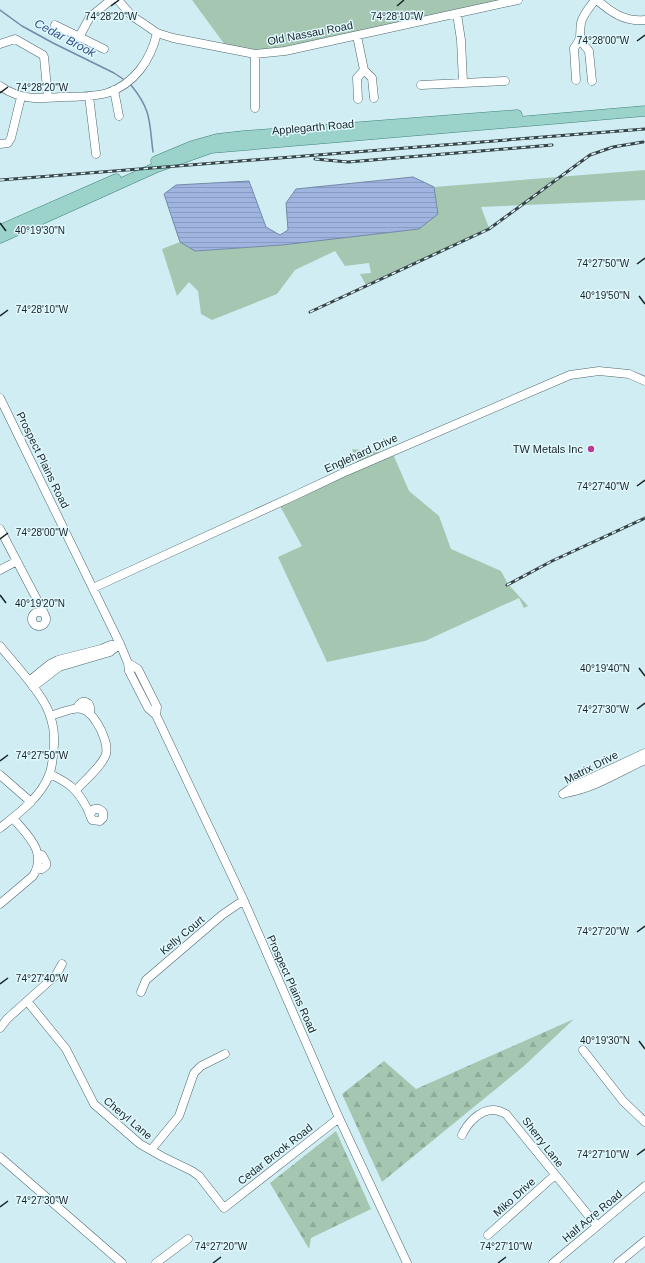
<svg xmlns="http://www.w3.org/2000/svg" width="645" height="1263" viewBox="0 0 645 1263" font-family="Arial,sans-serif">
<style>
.green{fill:#a5c7b1}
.forest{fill:url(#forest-firs)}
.water{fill:url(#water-rules);stroke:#7689a8}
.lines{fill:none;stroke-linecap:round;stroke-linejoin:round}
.stream{stroke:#7689a8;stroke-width:1.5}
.minor-casing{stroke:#4e686d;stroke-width:9}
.major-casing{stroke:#42827a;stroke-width:11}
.minor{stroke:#fff;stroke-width:8}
.major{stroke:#9bd3cb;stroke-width:10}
.rail-casing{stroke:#364447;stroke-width:3}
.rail{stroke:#e1f9fe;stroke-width:1.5;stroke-dasharray:4.5;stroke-linecap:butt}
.ticks{fill:none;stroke:#182325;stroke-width:1.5}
.poi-dot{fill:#b73d90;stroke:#e1f9fe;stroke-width:1.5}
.labels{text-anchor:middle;stroke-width:3;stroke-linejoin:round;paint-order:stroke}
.street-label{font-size:11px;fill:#182325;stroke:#e1f9fe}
.poi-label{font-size:11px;fill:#182325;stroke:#e1f9fe;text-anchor:end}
.water-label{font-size:12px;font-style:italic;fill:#375289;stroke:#e1f9fe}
.ticks-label{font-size:10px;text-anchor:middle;fill:#182325;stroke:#e1f9fe;stroke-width:3;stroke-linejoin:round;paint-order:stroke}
</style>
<defs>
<pattern id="forest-firs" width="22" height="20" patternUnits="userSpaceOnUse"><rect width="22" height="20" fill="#a5c7b1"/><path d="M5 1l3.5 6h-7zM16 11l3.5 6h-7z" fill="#8dab98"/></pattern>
<pattern id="water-rules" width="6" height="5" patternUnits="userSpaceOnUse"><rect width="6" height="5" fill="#9fb5e0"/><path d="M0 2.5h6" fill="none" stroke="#889bc0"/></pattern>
</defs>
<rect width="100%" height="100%" fill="#cfedf3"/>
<path class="green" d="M192 0H511L283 53 228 49Z
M645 170V200L481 207 489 228 366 285 360 274 371 273 369 263 345 266 335 251 295 270 277 294 212 320 201 314 198 291 189 282 177 296 162 249 180 242 195 251 282 245 438 214 434 187Z
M352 449 393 454 409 491 439 516 451 549 501 571 508 584 528 606 524 608 519 598 425 641 327 662 278 557 302 546 280 506 360 469Z"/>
<path class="forest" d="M574 1019 524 1066 382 1182 342 1094 384 1061 416 1089Z
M336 1131 371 1209 311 1238 309 1249 270 1183Z"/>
<path class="water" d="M413 177 434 187 438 214 419 229 282 245 195 251 180 242 164 194 176 185 249 181 266 227 280 235 288 230 286 203 296 189Z"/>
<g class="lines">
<path class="stream" d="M0 10 22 26 53 43 114 73 123 79
M131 85C152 111 149 121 153 152"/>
<g class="minor-casing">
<path id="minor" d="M118 0 132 16 144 24 157 33 173 38 255 54 285 51 518 0
M597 0C612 13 625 22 645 20
M457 14 461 40 463 82
M55 25 104 49
M357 36 364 70 357 78 358 99
M79 37 90 17 111 0
M580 40 589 51 592 81
M0 44 15 39 43 55 44 57 48 98
M255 54V108
M364 70 372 78 374 98
M576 80 574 48C583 36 579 36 581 23 583 14 590 7 595 0
M421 85 505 81
M0 86C20 100 38 99 61 97 76 97 93 97 107 93 135 84 151 59 157 33
M114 90 119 116
M89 96 96 154
M0 144 8 143 11 138 21 97
M0 398 120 644 128 663 129 671 148 708 156 715 244 901 339 1118 407 1263
M0 529 44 613
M0 570 17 561
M93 588 294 496 347 471 570 375 599 371 629 374 645 381
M32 619a7 7 0 1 1 14 0a7 7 0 1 1-14 0Z
M0 646C13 662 28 678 40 696 50 710 55 727 54 745 53 754 53 766 49 775 41 797 18 814 0 828
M128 663 138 669 157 707 156 715
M29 681 50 664 58 660 101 649 111 645 120 644
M33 687 59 667 110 652 120 644
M77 708C82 697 92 702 90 712
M50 716C78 707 86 701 101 730 104 738 108 745 106 754 103 765 84 781 76 790
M50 774C69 783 77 789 87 808 89 812 90 816 92 820L100 821 103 818V812L99 809H94L90 814
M0 775 31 802
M566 793C595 788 619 772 645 760
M563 794 574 786 645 753
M36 870 42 869 46 866V862L42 855H38
M0 904 33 876C48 852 27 835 13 818
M141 992 146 980 222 915 238 904 244 901
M27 1001 66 1049 94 1104 140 1144 163 1157 192 1171 199 1176 224 1208 339 1118
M0 1028 7 1019 56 975 62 964
M583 1050 623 1101 645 1122
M462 1135C467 1124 479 1110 493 1110 498 1110 502 1112 506 1114L597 1226
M151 1150 179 1116 194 1073 201 1066 225 1054
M0 1157 122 1263
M488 1235 555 1175
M156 1263 188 1239
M553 1263 645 1186
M618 1263 645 1241"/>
</g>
<g class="major-casing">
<path id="major" d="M156 161 192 146 217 139 244 136 517 115
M0 230 116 179
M0 238 157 167 211 148 645 111"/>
</g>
<use href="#minor" class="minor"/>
<use href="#major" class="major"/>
<g class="rail-casing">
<path id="rail" d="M315 159 348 162 552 145
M0 180 645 129
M310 312 489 229 590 155 613 147 643 142
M507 585 552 561 645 518"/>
</g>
<use href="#rail" class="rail"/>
</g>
<path class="ticks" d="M111 6 119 0M397 6 404 0M637 41 645 35M0 93 8 87M0 223 6 231M637 264 645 258M639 296 645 304M0 316 8 310M637 486 645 480M0 539 8 533M0 595 6 603M639 668 645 676M637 709 645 703M0 761 8 755M637 932 645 926M0 984 8 978M639 1041 645 1049M637 1155 645 1149M0 1207 8 1201M213 1263 221 1257M498 1263 506 1257"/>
<circle class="poi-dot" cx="591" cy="449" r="4"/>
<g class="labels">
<g class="street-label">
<text transform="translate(310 33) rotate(-11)" y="4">Old Nassau Road</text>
<text transform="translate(313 127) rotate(-5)" y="4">Applegarth Road</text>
<text transform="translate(361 453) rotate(-24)" y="4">Englehard Drive</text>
<text transform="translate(43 460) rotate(64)" y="4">Prospect Plains Road</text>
<text transform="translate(591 767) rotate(-27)" y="4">Matrix Drive</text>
<text transform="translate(182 935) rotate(-40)" y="4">Kelly Court</text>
<text transform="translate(292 984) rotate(66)" y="4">Prospect Plains Road</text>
<text transform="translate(128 1118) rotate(40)" y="4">Cheryl Lane</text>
<text transform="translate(543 1142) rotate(52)" y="4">Sherry Lane</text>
<text transform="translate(275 1154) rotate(-38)" y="4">Cedar Brook Road</text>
<text transform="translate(514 1197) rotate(-42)" y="4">Miko Drive</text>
<text transform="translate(592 1216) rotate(-40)" y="4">Half Acre Road</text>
</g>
<g class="poi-label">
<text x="583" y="453">TW Metals Inc</text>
</g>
<g class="water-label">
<text transform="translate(65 38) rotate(28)" y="4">Cedar Brook</text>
</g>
</g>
<g class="ticks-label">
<text x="111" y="20">74°28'20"W</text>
<text x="397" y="20">74°28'10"W</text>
<text x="603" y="44">74°28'00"W</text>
<text x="42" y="91">74°28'20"W</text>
<text x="40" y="234">40°19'30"N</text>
<text x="603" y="267">74°27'50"W</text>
<text x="605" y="299">40°19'50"N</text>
<text x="42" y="313">74°28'10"W</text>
<text x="603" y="490">74°27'40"W</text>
<text x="42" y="536">74°28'00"W</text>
<text x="40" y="607">40°19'20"N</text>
<text x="605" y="672">40°19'40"N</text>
<text x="603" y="713">74°27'30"W</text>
<text x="42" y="759">74°27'50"W</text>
<text x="603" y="935">74°27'20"W</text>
<text x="42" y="982">74°27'40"W</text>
<text x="605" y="1044">40°19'30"N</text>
<text x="603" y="1158">74°27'10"W</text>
<text x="42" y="1204">74°27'30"W</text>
<text x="221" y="1250">74°27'20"W</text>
<text x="506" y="1250">74°27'10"W</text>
</g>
</svg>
